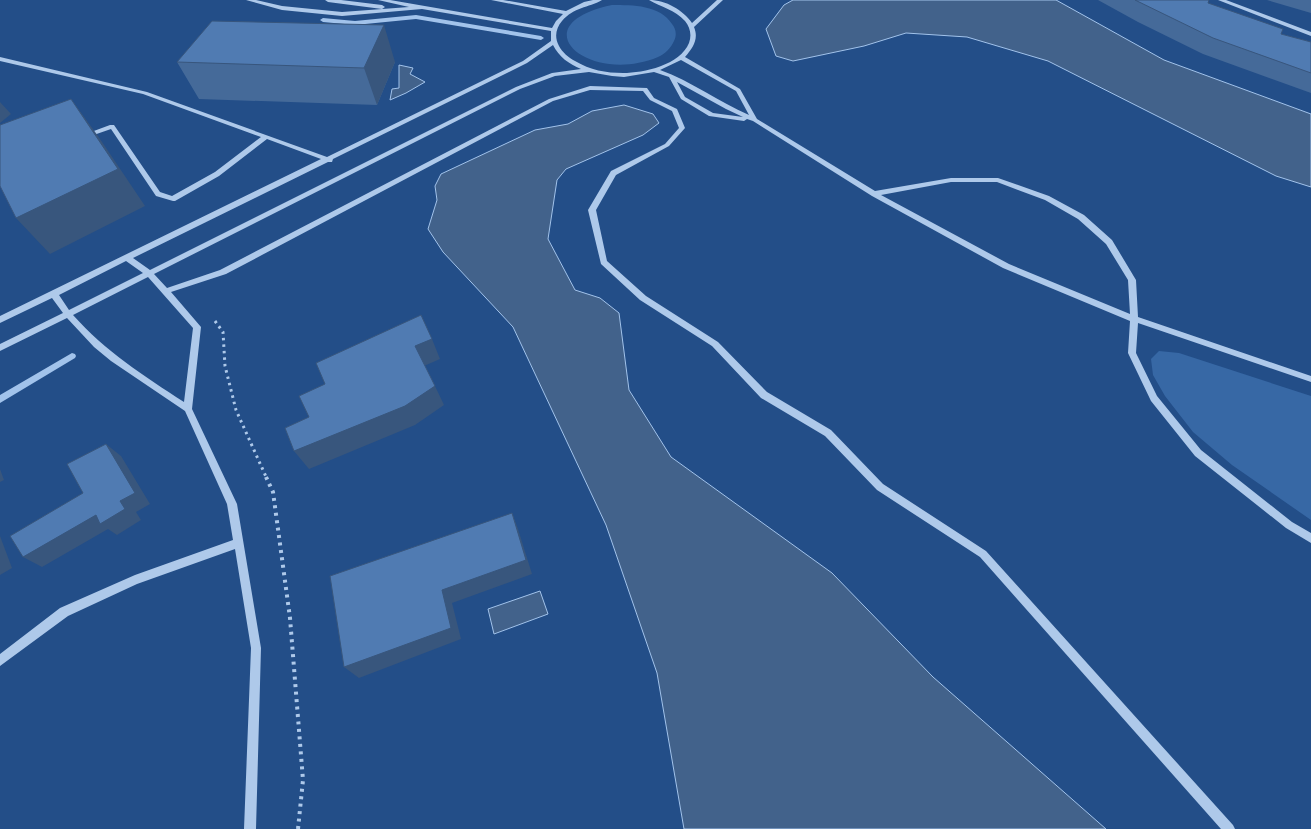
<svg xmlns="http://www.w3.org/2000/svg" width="1311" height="829" viewBox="0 0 1311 829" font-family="Ubuntu,sans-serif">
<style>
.green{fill:#3768a5}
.water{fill:#42628b;stroke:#a2c3eb}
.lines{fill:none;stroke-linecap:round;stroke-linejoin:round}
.stream{fill:#a2c3eb;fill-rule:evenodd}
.path-far1{stroke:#aec9ea;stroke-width:3;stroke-dasharray:2.5 4;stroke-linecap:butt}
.path{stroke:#aec9ea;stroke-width:4;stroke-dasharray:3 4.5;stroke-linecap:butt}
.minor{fill:#aec9ea;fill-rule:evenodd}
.wall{fill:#456a99}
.shaded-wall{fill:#38567d}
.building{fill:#507bb2;stroke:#38567d}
</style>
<rect width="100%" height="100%" fill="#234e88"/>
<path class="green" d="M612 5C633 5 660 5 672 24 676 29 677 35 674 41 671 48 665 54 658 57 589 86 518 25 612 5Z
M1159 351 1179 353 1311 396V520L1232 465 1193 432 1165 396 1153 375 1151 359Z"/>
<path class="water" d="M793 0H1056L1164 60 1311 114V187L1276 176 1048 61 967 37 906 33 864 46 793 61 776 56 766 29 784 5Z
M399 65 413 68 410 74 425 82 406 93 390 100 392 89 399 88Z
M624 105 653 114 659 123 643 135 566 169 557 180 548 239 575 290 600 298 619 313 629 390 671 457 832 573 933 677 1106 829H684L657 673 606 525 513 327 443 252 428 229 437 200 435 186 441 174 535 130 568 124 592 111Z
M540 591 548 614 494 634 488 609Z"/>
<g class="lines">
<path class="stream" d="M416 15 541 36 544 38 541 40 416 19 355 25 323 22 320 20 323 18 355 21Z
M72 353 75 354 76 356 75 358 0 403V395Z"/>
<path class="path-far1" d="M215 321 223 332 225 366 236 410 267 479"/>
<path class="path" d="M266 477 273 492 290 618 303 780 298 829"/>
<path class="minor" d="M246 0H256L282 6 342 12 409 7 378 0H390L552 28 556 21 563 14 491 0H503L566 11 584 2 593 0H602C588 8 574 7 562 21 556 28 554 37 559 46 562 52 569 58 575 61 590 70 606 73 623 73 644 73 680 65 689 43 692 35 690 27 685 21 675 10 661 7 649 0 666 0 683 10 692 23L717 0H723L694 27C699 39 693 48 685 57L740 89 757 119 875 191 951 178H998L1049 196 1084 215 1112 240 1136 280 1138 317 1311 376V382L1138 323 1136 353 1157 396 1201 450 1292 522 1311 533V543L1286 528 1195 456 1151 401 1128 353 1130 321 1003 268 872 196 753 121 747 119 744 121 709 116 681 99 669 77 654 72 624 77 612 76 589 72 555 76 520 89 154 274 167 288 220 270 549 99 590 86 647 88 654 98 677 109 685 128 669 146 616 175 596 210 607 261 646 296 718 342 767 392 831 430 883 484 986 551 1233 825 1235 829H1221L980 557 877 490 825 436 761 398 712 346 640 300 601 264 588 210 611 171 665 144 679 128 672 111 650 100 643 91 590 90 553 101 226 274 171 292 201 327 192 409 237 504 261 648 256 829H244L251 648 235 549 137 584 68 616 0 666V654L60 608 135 575 233 540 227 504 185 411 111 361 94 347 67 318 0 351V344L63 313 52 298 0 323V316L321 159 267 139 219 176 175 201H173L156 196 111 129 85 138 83 137V135L110 125H114L160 192 172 196 215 172 261 137 143 94 0 61V57L147 92 327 157 523 61 551 41V31L422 9 342 16 282 10ZM553 45C559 57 569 64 581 69L552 73 516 87 150 270 133 258 328 162H332L333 159 527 63ZM681 60 736 91 749 115C719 102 691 81 660 70ZM677 82 726 109 743 117 713 113 685 97ZM951 182H997L1045 200 1078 219 1106 244 1128 280 1130 314 1009 264 881 195ZM126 261 143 273 69 310 59 295ZM148 277 193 328 184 402C144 376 105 351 73 315Z
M325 0H341L382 5 385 7 382 9 328 2Z
M1218 0H1226L1311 32V36Z"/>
</g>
<path class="wall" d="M1098 0H1208V3L1281 34 1311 42V93L1203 54 1138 22Z
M1267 0H1311V13Z
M177 62H395L377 105 199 99Z"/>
<path class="shaded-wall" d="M384 25 395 62 377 105 364 68Z
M71 99 98 136 145 206 50 254 16 218Z
M0 102 11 114 0 123Z
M432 339 440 359 424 366 415 346Z
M435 386 444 405 415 425 309 469 294 451Z
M106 444 121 456 150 504 136 512 141 520 117 535 108 529 42 567 23 557 120 501Z
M0 469 4 480 0 482Z
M512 513 518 529 532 574 452 603 461 639 359 678 344 667 442 590Z
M0 536 12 568 0 575Z"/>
<path class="building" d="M1135 0H1209L1208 3 1283 29 1281 34 1311 42V73L1213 38Z
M212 21 384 25 364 68 177 62Z
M71 99 118 169 16 218 0 186V125Z
M421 315 432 339 415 346 435 386 405 406 294 451 285 428 309 417 299 396 325 384 316 363Z
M106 444 135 493 120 501 125 509 100 524 96 515 23 557 10 536 83 493 67 464Z
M512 513 526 560 442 590 451 628 344 667 330 576Z"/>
</svg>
